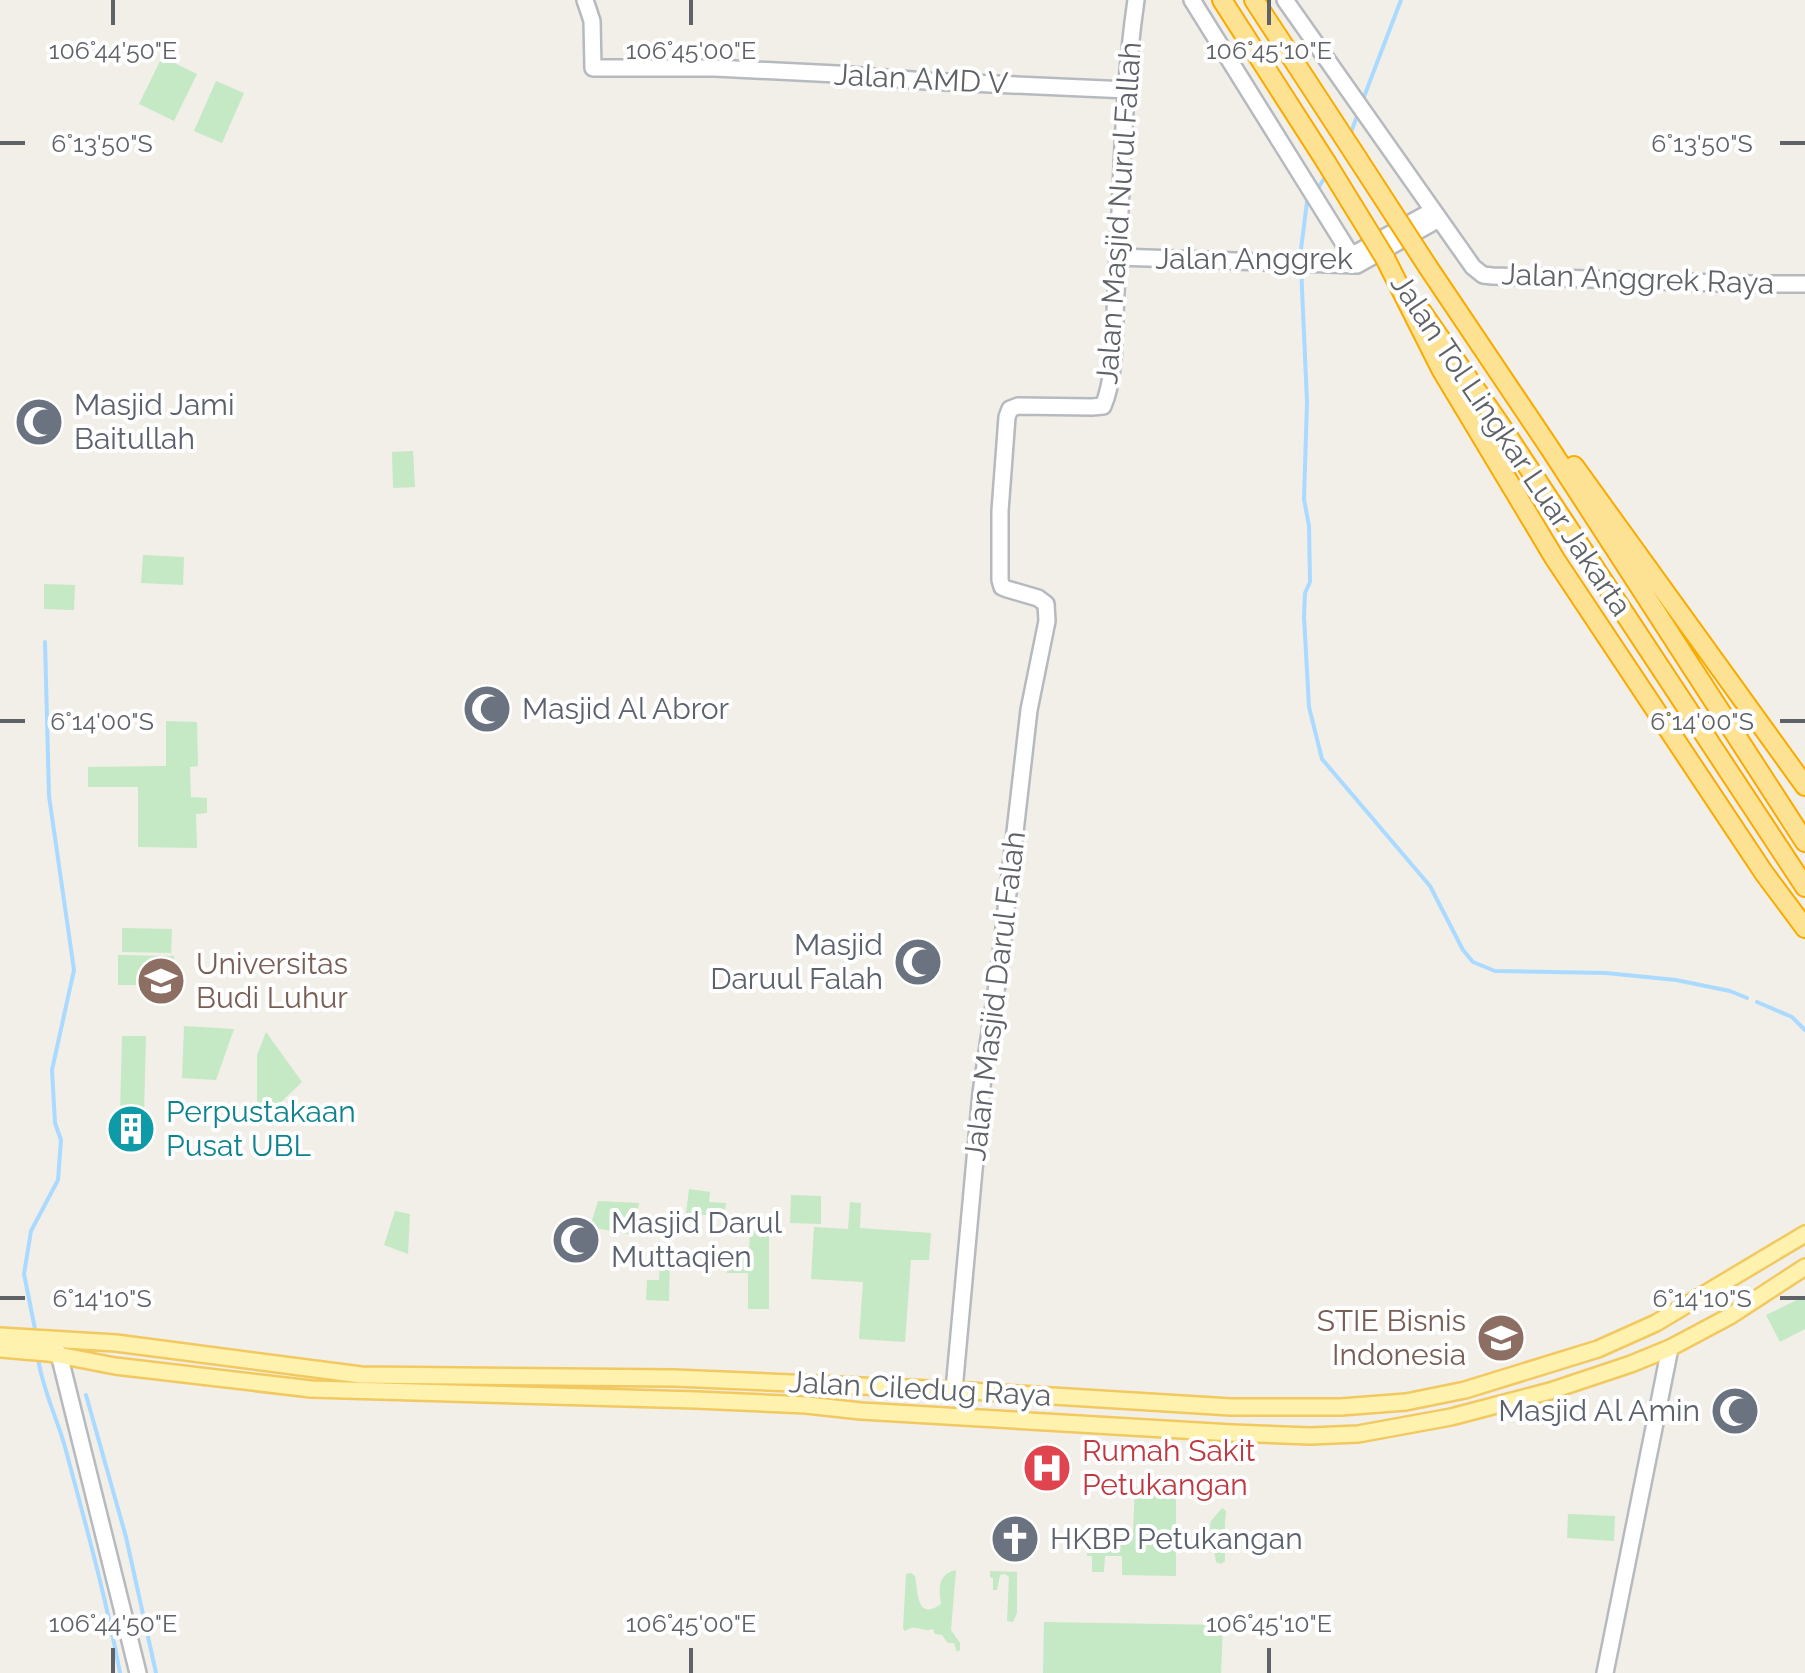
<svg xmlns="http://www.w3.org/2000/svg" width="1805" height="1673" viewBox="0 0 1805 1673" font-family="Raleway,sans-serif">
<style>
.green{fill:#c5e8c5}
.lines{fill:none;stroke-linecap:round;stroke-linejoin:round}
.stream{stroke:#aadaff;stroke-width:4}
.secondary-casing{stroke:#b6babf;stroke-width:20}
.primary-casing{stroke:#f2c960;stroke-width:20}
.highway-casing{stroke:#f9ab00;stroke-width:22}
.secondary{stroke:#fff;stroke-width:15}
.primary{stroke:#fff2af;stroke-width:15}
.highway{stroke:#fde293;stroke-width:18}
.highway-bridge-casing{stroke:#f9ab00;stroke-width:22;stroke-linecap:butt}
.highway-bridge{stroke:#fde293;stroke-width:18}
.ticks{fill:none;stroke:#5f6368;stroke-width:4}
.labels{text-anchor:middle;stroke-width:8;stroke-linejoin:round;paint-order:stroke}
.street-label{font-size:30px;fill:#5f6368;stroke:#fff}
.worship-label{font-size:30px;fill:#5b616d;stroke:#fff;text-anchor:start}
.education-label{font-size:30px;fill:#785e54;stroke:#fff;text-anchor:start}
.culture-label{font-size:30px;fill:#0d838f;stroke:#fff;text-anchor:start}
.health-label{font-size:30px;fill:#be3a42;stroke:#fff;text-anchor:start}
.ticks-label{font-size:25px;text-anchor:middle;fill:#5f6368;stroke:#fff;stroke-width:8;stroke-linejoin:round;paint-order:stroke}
</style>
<rect width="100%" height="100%" fill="#f1efe8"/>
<path class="green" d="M162 57 197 74 174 121 139 104Z
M216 81 244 93 222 143 194 131Z
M413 451 415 487 393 488 392 452Z
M143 555 184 557 183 585 141 583Z
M44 584 75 585 74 610 44 609Z
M166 721 197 722 198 766 190 767 191 797 207 798V813L196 814 197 848 138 847V787H88V767L166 766Z
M122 928 172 929 171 953 122 952Z
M118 955 174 956 173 985H118Z
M184 1026 234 1029 216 1080 182 1078Z
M266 1032 302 1082 280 1103 257 1104V1055Z
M122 1036H146L144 1114H120Z
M689 1189 710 1192 709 1202 726 1203 724 1217 686 1213Z
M791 1195 821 1196V1224L790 1223Z
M598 1201 639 1203 637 1214H632L631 1224 639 1226 638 1236 590 1227Z
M850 1202 861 1203 860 1228 931 1233 929 1260H911L905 1342 859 1339 863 1282 811 1279 814 1227 848 1229Z
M395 1211 410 1214 408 1254 384 1245Z
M750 1230 769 1231V1309H748V1273H727V1250H749Z
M660 1261H670L669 1301 646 1300 647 1280H659Z
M1805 1296V1329L1780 1342 1766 1315Z
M1135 1487H1174L1176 1490V1576L1122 1575V1556H1105L1104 1572H1092V1556H1087V1551L1092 1550V1524L1129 1527V1531H1133Z
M1222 1508 1226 1511C1224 1528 1225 1543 1225 1561L1221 1564 1216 1562 1210 1527 1211 1521Z
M1568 1514 1615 1516 1614 1541 1567 1538Z
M956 1570 951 1630 960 1643V1650L957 1652 954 1643H948L942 1635 935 1634 933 1629C922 1633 915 1623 905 1631L903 1628 906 1574 911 1573 915 1576C918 1591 916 1622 941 1604 939 1589 937 1574 956 1570Z
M990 1571 1017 1572V1613L1013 1622 1007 1621 1009 1577 1005 1574 1000 1575 997 1590H993V1578L990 1577Z
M1044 1622 1223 1625 1221 1673H1043Z"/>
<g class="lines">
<path class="stream" d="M1362 102 1401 0
M1350 135 1359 111
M1316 191 1328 173
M1300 257 1307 202 1310 198
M1301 266 1307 402 1304 499 1309 526 1310 582 1305 593 1304 617 1309 707 1322 759 1430 886 1463 950 1473 962 1495 971 1606 973 1676 980 1730 991 1747 998
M1757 1002 1792 1017 1805 1030
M36 1334 24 1274 31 1231 58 1180 61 1140 55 1123 52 1070 74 970 49 796 45 642
M38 1358C42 1388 57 1418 65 1447 85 1522 106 1597 120 1673
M86 1395 126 1537 156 1673"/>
<g class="secondary-casing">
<path id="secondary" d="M585 0 592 21 593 68H715L837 74 925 81 1128 90
M1192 0 1349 252 1356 253 1432 211
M1285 0 1473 267 1483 275 1492 276 1751 284H1805
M1118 257 1357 265 1439 219
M59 1354 138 1673
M954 1390 981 1093 999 971 1029 710 1047 621 1046 604 1038 598 1007 589 1002 587 1000 580V511L1007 417 1010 409 1018 406 1092 407 1103 406C1116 378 1114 323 1116 292 1122 195 1122 96 1136 0
M1605 1673 1670 1348"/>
</g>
<g class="primary-casing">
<path id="primary" d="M0 1336 116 1343 361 1375 674 1378 954 1390 1231 1407H1341L1406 1402 1465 1390 1598 1349 1656 1323 1805 1234
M0 1349 48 1353 115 1366 311 1389 696 1400 806 1405 861 1411 1232 1433 1310 1436 1358 1434 1451 1417 1550 1391 1631 1364 1670 1348 1730 1316 1805 1267"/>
</g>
<g class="highway-casing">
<path id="highway" d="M1222 0 1326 162
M1254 0 1352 150
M1385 258 1441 369 1555 559 1764 873 1805 928
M1428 267 1551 450 1805 842
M1422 312 1501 426 1805 887
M1574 466 1805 786"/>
</g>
<use href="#secondary" class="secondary"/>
<use href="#primary" class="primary"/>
<use href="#highway" class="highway"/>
<g class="highway-bridge-casing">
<path id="highway-bridge" d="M1352 150 1428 267
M1326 162 1385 258"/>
</g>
<use href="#highway-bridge" class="highway-bridge"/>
</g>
<path class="ticks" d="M113 0V25M691 0V25M1269 0V25M0 143H25M1780 143H1805M0 721H25M1780 721H1805M0 1298H25M1780 1298H1805M113 1648V1673M691 1648V1673M1269 1648V1673"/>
<defs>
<g id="mosque-disc" transform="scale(2.5)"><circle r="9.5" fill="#6b7280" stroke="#fff"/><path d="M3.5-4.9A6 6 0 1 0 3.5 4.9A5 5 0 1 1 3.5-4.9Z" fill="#fff"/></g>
<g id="university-disc" transform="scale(2.5)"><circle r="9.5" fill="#8d6e63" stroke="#fff"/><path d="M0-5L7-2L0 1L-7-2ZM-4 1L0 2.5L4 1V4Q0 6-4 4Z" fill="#fff"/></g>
<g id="building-disc" transform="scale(2.5)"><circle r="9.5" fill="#0f9aa8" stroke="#fff"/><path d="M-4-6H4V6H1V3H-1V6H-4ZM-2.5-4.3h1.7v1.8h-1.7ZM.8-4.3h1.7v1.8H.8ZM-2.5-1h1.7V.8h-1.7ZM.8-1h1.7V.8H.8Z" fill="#fff"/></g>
<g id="hospital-disc" transform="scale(2.5)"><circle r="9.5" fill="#e0444e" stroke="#fff"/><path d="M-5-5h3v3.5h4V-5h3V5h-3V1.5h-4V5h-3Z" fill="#fff"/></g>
<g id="church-disc" transform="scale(2.5)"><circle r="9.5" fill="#6b7280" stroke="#fff"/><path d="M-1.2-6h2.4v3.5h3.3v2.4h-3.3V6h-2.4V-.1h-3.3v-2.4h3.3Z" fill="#fff"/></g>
</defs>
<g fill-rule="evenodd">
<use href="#mosque-disc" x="39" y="422"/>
<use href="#mosque-disc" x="487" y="709"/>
<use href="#mosque-disc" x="918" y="962"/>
<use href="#university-disc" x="161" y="981"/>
<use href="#building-disc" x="131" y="1129"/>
<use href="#mosque-disc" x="576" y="1240"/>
<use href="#university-disc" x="1501" y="1338"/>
<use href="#mosque-disc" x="1735" y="1411"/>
<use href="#hospital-disc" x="1047" y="1468"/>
<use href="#church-disc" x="1015" y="1539"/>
</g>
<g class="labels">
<g class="street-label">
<text transform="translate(921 79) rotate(3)" y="10">Jalan AMD V</text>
<text transform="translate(1119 213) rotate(-86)" y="10">Jalan Masjid Nurul Fallah</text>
<text x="1254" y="269">Jalan Anggrek</text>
<text transform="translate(1638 279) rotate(2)" y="10">Jalan Anggrek Raya</text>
<text transform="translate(1511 445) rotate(56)" y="10">Jalan Tol Lingkar Luar Jakarta</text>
<text transform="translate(995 996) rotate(-83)" y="10">Jalan Masjid Darul Falah</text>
<text transform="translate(920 1389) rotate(3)" y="10">Jalan Ciledug Raya</text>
</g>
<g class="worship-label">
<text x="74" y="415">Masjid Jami<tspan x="74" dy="34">Baitullah</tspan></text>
<text x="522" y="719">Masjid Al Abror</text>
<text x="883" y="955" text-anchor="end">Masjid<tspan x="883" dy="34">Daruul Falah</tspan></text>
<text x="611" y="1233">Masjid Darul<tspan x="611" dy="34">Muttaqien</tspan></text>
<text x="1700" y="1421" text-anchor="end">Masjid Al Amin</text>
<text x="1050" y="1549">HKBP Petukangan</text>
</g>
<g class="education-label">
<text x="196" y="974">Universitas<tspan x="196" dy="34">Budi Luhur</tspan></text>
<text x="1466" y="1331" text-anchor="end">STIE Bisnis<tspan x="1466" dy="34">Indonesia</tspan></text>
</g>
<g class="culture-label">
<text x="166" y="1122">Perpustakaan<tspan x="166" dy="34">Pusat UBL</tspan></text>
</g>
<g class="health-label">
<text x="1082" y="1461">Rumah Sakit<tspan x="1082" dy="34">Petukangan</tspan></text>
</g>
</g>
<g class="ticks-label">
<text x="113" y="59">106°44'50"E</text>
<text x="691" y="59">106°45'00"E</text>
<text x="1269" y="59">106°45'10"E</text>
<text x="102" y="152">6°13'50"S</text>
<text x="1702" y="152">6°13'50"S</text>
<text x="102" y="730">6°14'00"S</text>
<text x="1702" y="730">6°14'00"S</text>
<text x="102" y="1307">6°14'10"S</text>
<text x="1702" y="1307">6°14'10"S</text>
<text x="113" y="1632">106°44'50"E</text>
<text x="691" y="1632">106°45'00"E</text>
<text x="1269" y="1632">106°45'10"E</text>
</g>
</svg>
